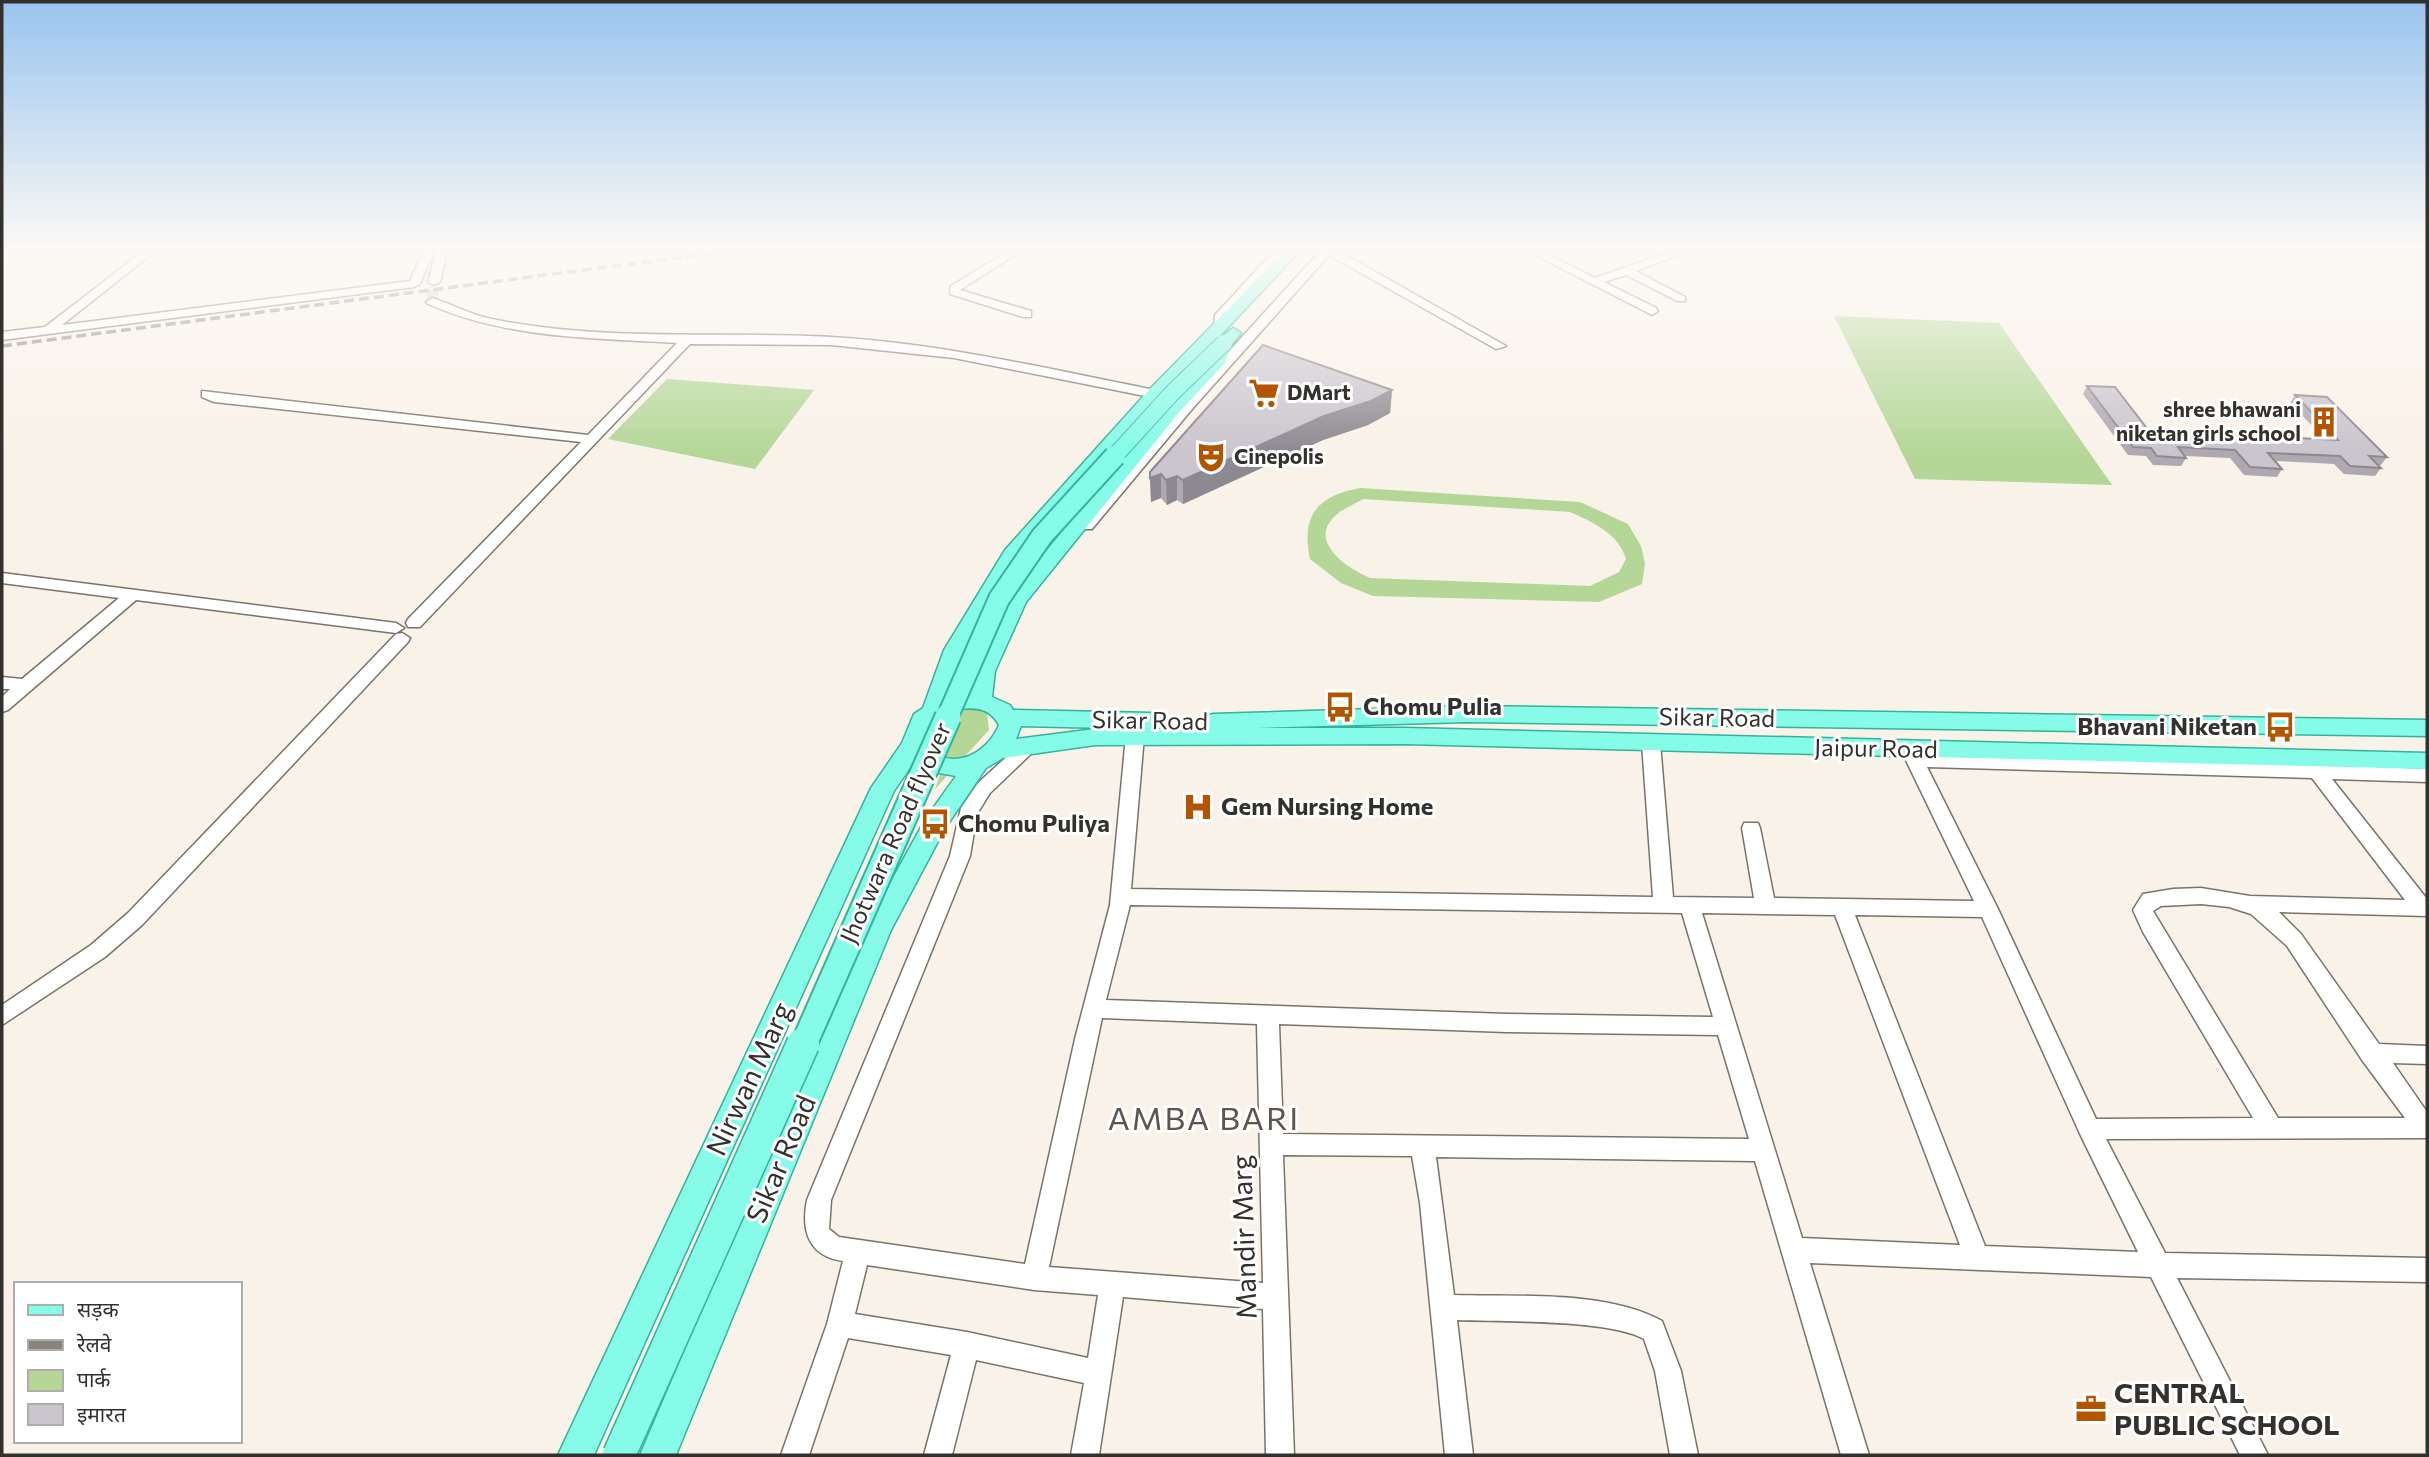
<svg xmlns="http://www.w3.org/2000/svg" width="2429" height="1457" viewBox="0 0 2429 1457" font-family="Commissioner,'Noto Sans Devanagari',sans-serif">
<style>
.green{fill:#b4d797;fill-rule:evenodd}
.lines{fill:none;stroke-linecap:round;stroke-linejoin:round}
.minor-tunnel{stroke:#d1cbc3;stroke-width:12;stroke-dasharray:12 6;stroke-linecap:butt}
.minor-casing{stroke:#79736a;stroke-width:3}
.major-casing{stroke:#35b29c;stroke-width:3}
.minor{fill:#fff;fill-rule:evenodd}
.major{fill:#86fbe8;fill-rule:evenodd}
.rail{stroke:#88837d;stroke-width:3.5;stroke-dasharray:10 5;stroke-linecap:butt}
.major-bridge-far3-casing{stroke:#35b29c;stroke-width:18;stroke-linecap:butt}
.major-bridge-far2-casing{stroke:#35b29c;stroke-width:24;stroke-linecap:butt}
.major-bridge-far1-casing{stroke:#35b29c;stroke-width:29;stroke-linecap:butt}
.major-bridge-casing{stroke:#35b29c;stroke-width:35;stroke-linecap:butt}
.major-bridge-far3{stroke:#86fbe8;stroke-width:16}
.major-bridge-far2{stroke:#86fbe8;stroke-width:20}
.major-bridge-far1{stroke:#86fbe8;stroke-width:25}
.major-bridge{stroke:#86fbe8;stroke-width:32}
.wall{fill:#aea9b0}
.shaded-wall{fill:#8d8990}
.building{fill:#cac4cd;stroke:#8d8990;stroke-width:2}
.labels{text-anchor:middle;stroke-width:6;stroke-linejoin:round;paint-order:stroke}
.far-poi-label{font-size:21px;font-weight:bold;fill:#33312d;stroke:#fff;text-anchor:start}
.poi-label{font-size:24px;font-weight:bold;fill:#33312d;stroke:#fff;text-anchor:start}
.street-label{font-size:24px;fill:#33312d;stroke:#fff}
.near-street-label{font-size:28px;fill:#33312d;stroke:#fff}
.near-poi-label{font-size:28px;font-weight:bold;fill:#33312d;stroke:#fff;text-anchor:start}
.near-neighbourhood-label{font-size:32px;letter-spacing:2px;fill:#5b554d;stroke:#fff}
</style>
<rect width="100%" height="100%" fill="#f9f2e9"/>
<path class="green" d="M1834 316 1999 323 2112 485 1915 479Z
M667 379 814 390 755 469 608 439Z
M1360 488 1580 502 1628 524 1641 546 1645 564 1642 584 1599 602 1373 596 1341 583 1310 559C1301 515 1317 496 1360 488ZM1363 499 1570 512C1593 522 1619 534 1626 559L1619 572 1590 586 1370 578C1349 569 1308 543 1334 517 1341 509 1354 505 1363 499Z
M974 708 987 713 989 730 935 789 962 711Z"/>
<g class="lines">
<path class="minor-tunnel" d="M432 302 434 282"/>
<g class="minor-casing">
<path id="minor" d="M146 249H158L62 325 410 281 424 249H435L420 284 414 287 2 340V332L45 327Z
M437 249H448L440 282 434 285 428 282Z
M1011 249H1024L960 290 1031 311V317H1023L950 294 951 286Z
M1276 249H1287L1225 319 1222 333H1214L1215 315Z
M1322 249H1335L1506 346 1496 349 1329 255 1193 408 1092 529H1082V523L1183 402Z
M1524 249H1538L1595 278 1678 249H1694L1636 271 1685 297V301H1677L1626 275 1604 282 1656 308 1658 311 1652 315Z
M432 298C452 304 471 315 492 319 604 342 718 331 831 337 940 343 1048 369 1155 390L1161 394 1155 398 954 358 831 345 690 344 420 627H408L406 623 408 619 581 442 214 402 202 397V391L588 435 677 343C593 338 507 339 428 304L426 302Z
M2 573 396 623 404 628 396 633 136 600 8 710 2 712V697L10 689H2V677L22 679 119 598 2 583Z
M402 633 410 638 408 642 142 925 105 957 2 1025V1005L91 945 128 913 396 634Z
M1135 730 1144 736 1131 889 1653 897 1642 743 1651 737 1660 743 1673 897 1754 898 1742 828 1744 823H1758L1760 828 1774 898 1974 901 1901 750 1910 744 1916 746 1921 754 2305 765 2313 761 2322 765 2427 769V782L2332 779 2427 899V916L2279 912 2301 934 2379 1044 2427 1046V1064L2393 1063 2427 1112V1138L2106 1139 2165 1253 2427 1258V1282L2177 1278 2268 1455H2240L2151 1277 1810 1263 1869 1455H1841L1755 1161 1436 1157 1454 1295C1518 1297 1606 1290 1662 1321L1681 1371 1698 1455H1670L1655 1371 1644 1339C1608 1319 1501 1322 1457 1320L1473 1455H1445L1420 1203 1412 1156 1283 1155 1294 1455H1266L1263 1309 1123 1297 1099 1455H1071L1084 1383 976 1360 952 1455H924L951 1355 848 1338 809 1455H781L827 1324 843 1261C808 1256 801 1230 807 1200L950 856 961 808 978 783 1025 740H1037L1040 744 1037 748 990 793 977 814 970 856 831 1200 829 1229 839 1237 1025 1264 1075 1039 1110 905 1126 736ZM1927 767 2312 778 2405 900 2250 896 2201 888 2173 889 2143 894 2133 910 2143 932 2253 1118 2096 1119 1998 909ZM2201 904 2229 907 2251 914 2287 946 2362 1060 2405 1118H2278L2153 911 2161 906ZM1130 905 1682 913 1713 1017 1507 1014 1106 1000ZM1702 913 1835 915 1960 1245 1802 1238ZM1855 915 1982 917 2081 1136 2138 1252 1985 1246ZM1102 1018 1257 1024 1263 1283 1049 1267ZM1279 1024 1507 1032 1718 1035 1749 1139 1283 1134ZM867 1265 1034 1290 1098 1295 1088 1358 967 1332 855 1314Z"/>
</g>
<g class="major-casing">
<path id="major" d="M1287 249H1302L1161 398 1020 557 966 650 949 697 970 693 973 671 1010 595 1168 403 1211 359 1218 340 1233 328 1241 333 1232 344 1225 363 1180 411 1026 602 995 671 992 697 1010 705 1013 710 1151 713 1159 715 1162 721 1159 727 1151 729 1021 726 1016 739 1095 729H1209L1202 722 1205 716 1213 714 1466 706 2427 720V736L1466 722 1255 728H1405L2427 753V769L1405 744 1095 745 1003 758 986 768 944 830 891 930 676 1455H640L865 929 926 818 956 776 928 771 914 762 894 791 594 1455H558L871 788 902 743 914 714 923 708 944 650 1005 550 1149 390ZM960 709C978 707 990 709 999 725 986 756 949 773 925 744L932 724Z"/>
</g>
<use href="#minor" class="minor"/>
<use href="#major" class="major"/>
<path class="rail" d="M2 346 745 249"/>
<g class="major-bridge-far3-casing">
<path id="major-bridge-far3" d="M1113 458 1173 392 1224 343"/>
</g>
<g class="major-bridge-far2-casing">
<path id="major-bridge-far2" d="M947 718 999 599 1042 536 1115 456"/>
</g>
<g class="major-bridge-far1-casing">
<path id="major-bridge-far1" d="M803 1046 948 717"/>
</g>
<g class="major-bridge-casing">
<path id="major-bridge" d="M619 1455 803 1044"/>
</g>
<use href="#major-bridge-far3" class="major-bridge-far3"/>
<use href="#major-bridge-far2" class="major-bridge-far2"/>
<use href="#major-bridge-far1" class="major-bridge-far1"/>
<use href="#major-bridge" class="major-bridge"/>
</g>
<path class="wall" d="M2087 386 2149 431 2325 439 2290 403 2295 395 2387 457 2381 465H2378L2381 468 2375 476 2344 474 2334 464 2276 461 2282 469 2277 477 2244 475 2230 458 2184 456 2186 458 2181 466 2153 465 2146 456 2128 455 2083 394Z
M1392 390 1390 413 1368 425 1323 440 1183 504 1177 500 1167 505 1161 498 1151 502 1150 472Z"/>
<path class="shaded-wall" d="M1392 390 1390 413 1368 425 1323 440 1183 504V480L1324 416Z
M1161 474V498L1151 502 1150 478Z
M1177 476V500L1167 505 1166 480Z"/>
<path class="building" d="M1263 345 1392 390 1371 401 1324 416 1183 480 1177 476 1166 480 1161 474 1150 478V472Z
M2087 386 2115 387 2149 431 2338 440 2295 395 2327 397 2387 457 2369 456 2381 468 2350 466 2340 456 2268 453 2282 469 2250 467 2235 450 2178 447 2186 458 2157 456 2151 448 2133 447Z"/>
<linearGradient id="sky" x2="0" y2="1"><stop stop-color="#99c4ef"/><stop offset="0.55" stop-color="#fcf9f5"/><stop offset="1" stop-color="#fcf9f5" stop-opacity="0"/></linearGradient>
<rect width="2429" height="453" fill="url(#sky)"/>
<defs>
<g id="supermarket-bare" transform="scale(2.415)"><path d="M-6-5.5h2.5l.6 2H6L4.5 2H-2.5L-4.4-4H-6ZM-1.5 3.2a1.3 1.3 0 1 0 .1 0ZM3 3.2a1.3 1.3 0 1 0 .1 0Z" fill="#b25501" stroke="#fff" stroke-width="2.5" paint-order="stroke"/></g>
<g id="building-bare" transform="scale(2.415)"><path d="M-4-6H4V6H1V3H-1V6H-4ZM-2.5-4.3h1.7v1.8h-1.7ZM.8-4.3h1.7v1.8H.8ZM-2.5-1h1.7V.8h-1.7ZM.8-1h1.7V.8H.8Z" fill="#b25501" stroke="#fff" stroke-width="2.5" paint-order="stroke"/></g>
<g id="theatre-bare" transform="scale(2.415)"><path d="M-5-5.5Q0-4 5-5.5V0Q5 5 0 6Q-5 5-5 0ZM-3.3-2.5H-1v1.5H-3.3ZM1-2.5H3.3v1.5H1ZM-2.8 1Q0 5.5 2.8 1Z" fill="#b25501" stroke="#fff" stroke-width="2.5" paint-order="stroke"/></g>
<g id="bus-bare" transform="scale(2.415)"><path d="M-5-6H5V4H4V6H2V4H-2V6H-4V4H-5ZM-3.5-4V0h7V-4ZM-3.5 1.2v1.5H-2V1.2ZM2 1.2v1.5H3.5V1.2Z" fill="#b25501" stroke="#fff" stroke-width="2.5" paint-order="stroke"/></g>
<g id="hospital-bare" transform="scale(2.415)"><path d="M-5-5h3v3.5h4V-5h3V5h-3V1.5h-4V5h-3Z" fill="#b25501" stroke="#fff" stroke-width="2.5" paint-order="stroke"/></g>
<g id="office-bare" transform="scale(2.415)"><path d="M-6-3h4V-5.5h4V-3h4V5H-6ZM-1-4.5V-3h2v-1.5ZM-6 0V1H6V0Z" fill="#b25501" stroke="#fff" stroke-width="2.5" paint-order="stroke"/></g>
</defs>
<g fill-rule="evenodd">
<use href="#supermarket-bare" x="1264" y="393"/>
<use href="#building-bare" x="2324" y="422"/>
<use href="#theatre-bare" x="1211" y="457"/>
<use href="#bus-bare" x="1340" y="707"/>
<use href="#bus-bare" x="2280" y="727"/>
<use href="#hospital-bare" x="1198" y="807"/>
<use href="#bus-bare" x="935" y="824"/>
<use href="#office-bare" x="2091" y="1409"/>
</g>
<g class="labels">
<g class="far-poi-label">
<text x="1287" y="400">DMart</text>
<text x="2301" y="417" text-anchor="end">shree bhawani<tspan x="2301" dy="24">niketan girls school</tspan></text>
<text x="1234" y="464">Cinepolis</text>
</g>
<g class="poi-label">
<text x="1363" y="715">Chomu Pulia</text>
<text x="2257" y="735" text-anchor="end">Bhavani Niketan</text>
<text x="1221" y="815">Gem Nursing Home</text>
<text x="958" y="832">Chomu Puliya</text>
</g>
<g class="street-label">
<text transform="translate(1717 718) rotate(1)" y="8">Sikar Road</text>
<text transform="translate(1150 721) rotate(1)" y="8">Sikar Road</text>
<text transform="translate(1876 749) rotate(1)" y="8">Jaipur Road</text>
<text transform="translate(896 833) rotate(-66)" y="8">Jhotwara Road flyover</text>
</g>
<g class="near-street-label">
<text transform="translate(749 1079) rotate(-65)" y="10">Nirwan Marg</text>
<text transform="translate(781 1159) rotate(-67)" y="10">Sikar Road</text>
<text transform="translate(1244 1237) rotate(-92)" y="10">Mandir Marg</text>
</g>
<g class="near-poi-label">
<text x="2114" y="1403">CENTRAL<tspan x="2114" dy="32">PUBLIC SCHOOL</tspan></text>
</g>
<g class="near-neighbourhood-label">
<text x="1204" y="1130">AMBA BARI</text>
</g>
</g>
<rect width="2429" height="1457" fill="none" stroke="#33312d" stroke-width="7"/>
<rect x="14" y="1282" width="228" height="161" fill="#ffffff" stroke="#adadab" stroke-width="2"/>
<rect x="28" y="1305" width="35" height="10" fill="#86fbe8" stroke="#adadab" stroke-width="2"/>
<text x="77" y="1317" font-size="21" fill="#33312d">सड़क</text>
<rect x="28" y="1340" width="35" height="10" fill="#88837d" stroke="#adadab" stroke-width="2"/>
<text x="77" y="1352" font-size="21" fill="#33312d">रेलवे</text>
<rect x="28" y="1370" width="35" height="21" fill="#b4d797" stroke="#adadab" stroke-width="2"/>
<text x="77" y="1387" font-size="21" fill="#33312d">पार्क</text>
<rect x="28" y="1404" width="35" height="21" fill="#cac4cd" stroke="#adadab" stroke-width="2"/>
<text x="77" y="1422" font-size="21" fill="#33312d">इमारत</text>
</svg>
